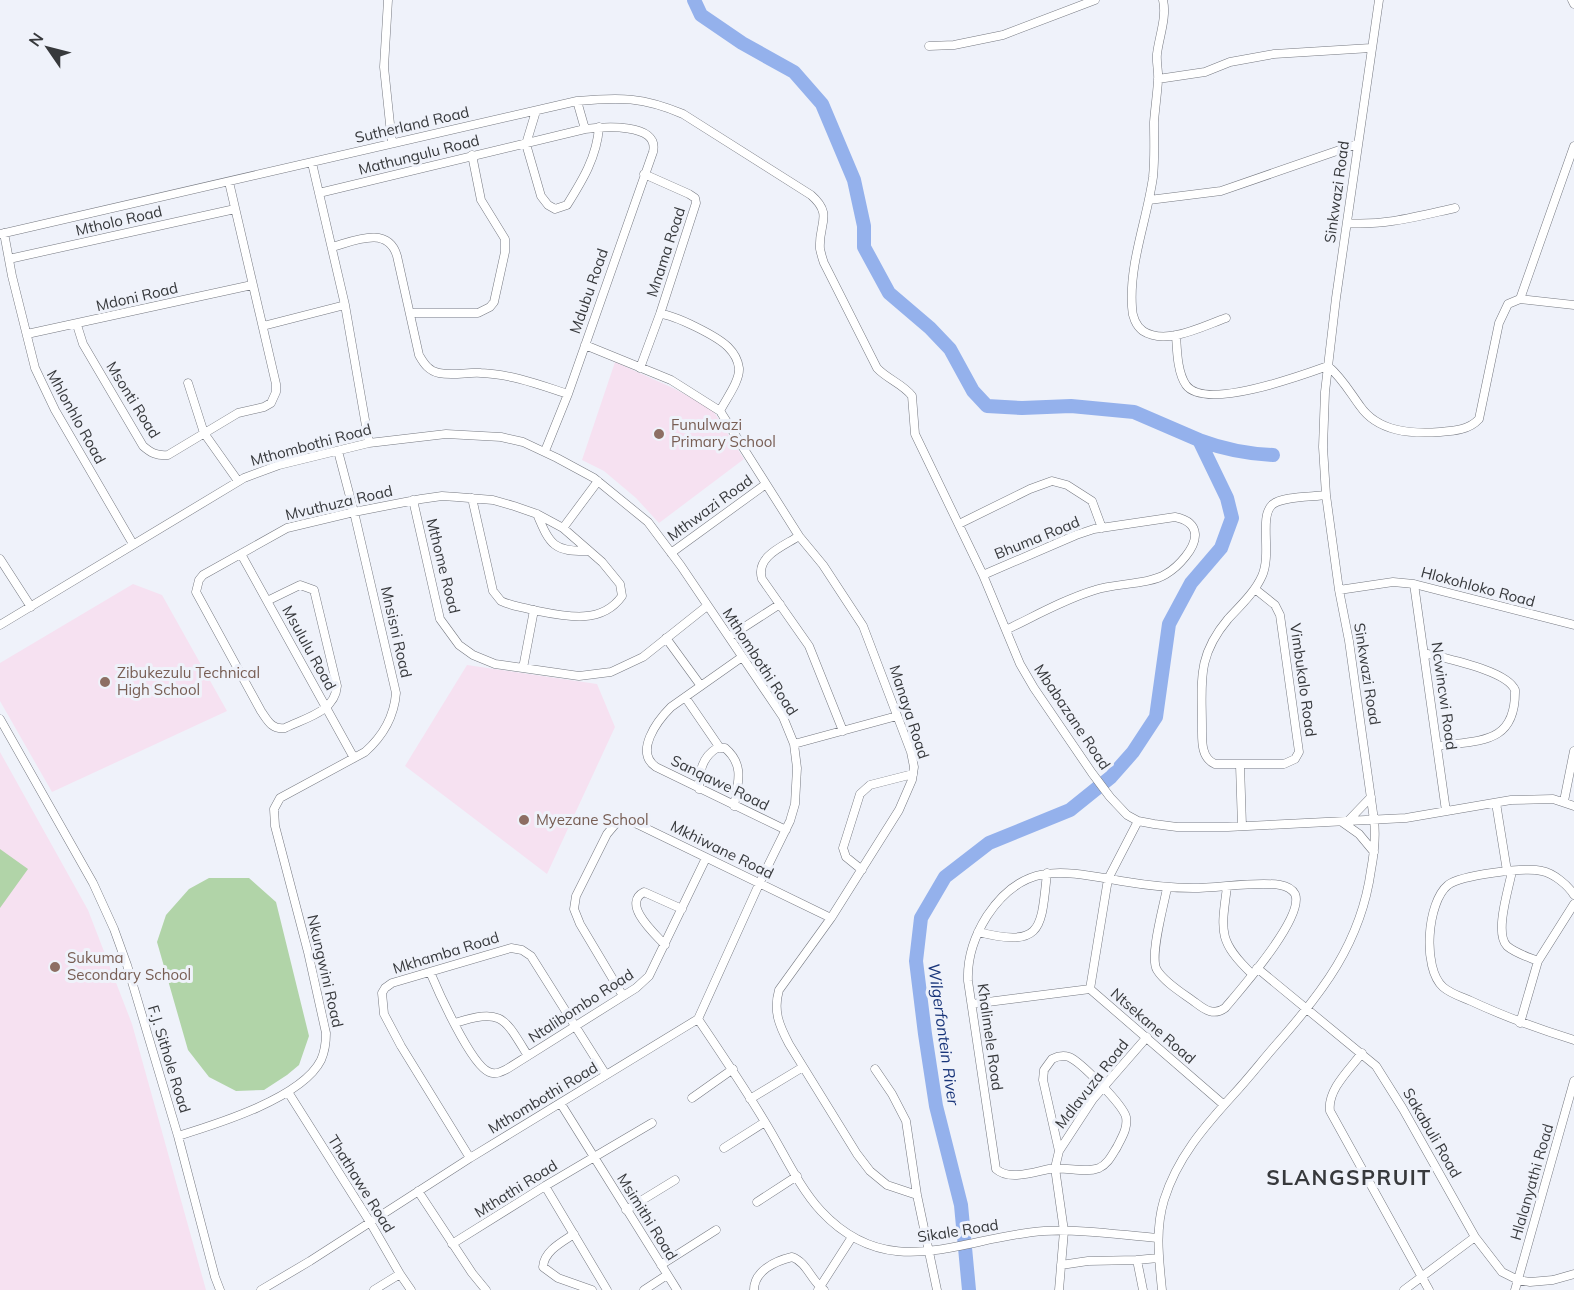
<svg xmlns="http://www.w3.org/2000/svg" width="1574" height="1290" viewBox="0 0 1574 1290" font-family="Mulish,sans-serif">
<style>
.education{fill:#f6e1f1}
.green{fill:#b1d4a8}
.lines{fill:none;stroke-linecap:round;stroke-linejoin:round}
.river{stroke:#94b1ec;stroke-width:14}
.minor-casing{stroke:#767981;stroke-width:9}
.minor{stroke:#fff;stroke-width:8}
.education-dot{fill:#8d6e63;stroke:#eff2fa;stroke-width:2}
.labels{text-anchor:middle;stroke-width:6;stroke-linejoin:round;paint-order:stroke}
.street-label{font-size:15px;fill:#37393c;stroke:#eff2fa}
.education-label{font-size:15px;fill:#785e54;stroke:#eff2fa;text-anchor:start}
.water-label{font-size:16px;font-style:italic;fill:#19357a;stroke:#eff2fa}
.district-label{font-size:21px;font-weight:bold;letter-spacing:1.5px;fill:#37393c;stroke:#eff2fa}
</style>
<rect width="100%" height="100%" fill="#eff2fa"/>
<path class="education" d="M615 362 673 388 712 409 744 459 659 523 636 498 604 471 582 460Z
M133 584 162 595 227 711 52 792 0 701V663Z
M467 665 597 684 615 727 547 874 405 766Z
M0 752 88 910 132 1024 206 1290H0Z"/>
<path class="green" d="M0 849 28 869 0 908Z
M209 878H249L276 902 309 1036 299 1065 287 1075 264 1090 236 1091 209 1077 188 1050 157 942 166 915 189 889Z"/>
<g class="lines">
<path class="river" d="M694 0 701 15 742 43 794 72 822 104 854 180 864 226V247L889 293 930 328 950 349 973 391 987 406 1022 408 1071 406 1134 412 1199 440 1227 498 1232 518 1221 548 1191 583 1169 624 1156 717 1133 752 1111 777 1070 810 989 843 945 877 921 918 916 961 925 1034 936 1106 961 1205 969 1290
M1199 440C1223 449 1247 454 1273 455"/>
<g class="minor-casing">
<path id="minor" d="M388 0 384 67 392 143
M1163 0C1167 17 1159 37 1157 54 1156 63 1159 72 1158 81 1157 95 1155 109 1154 122 1154 141 1155 157 1153 177 1147 220 1129 263 1132 307 1132 316 1136 326 1143 331 1166 346 1203 326 1226 318
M1572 0 1574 4
M929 46 954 45 1003 35 1095 0
M1158 79 1205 72 1230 62 1274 54 1371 48
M577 101 585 129
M536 111 526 144 541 196 548 205 555 209 567 205C582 181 597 157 599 127
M312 163 345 305 369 443
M319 193 585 129C602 127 660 122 653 152L568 394 545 451
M1149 200 1221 191 1357 144
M1347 223C1384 226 1419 216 1455 208
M4 233 12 276 35 368 55 410 133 544
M0 234 577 101C620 97 643 97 683 114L811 195C834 215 818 224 820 249 821 253 822 258 824 263L877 368C887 379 903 384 912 396L915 434 983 575 1020 664 1034 688 1092 773 1110 797 1127 815 1138 821 1154 824 1177 827H1228L1406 818 1511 800 1553 799 1574 806
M332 247C354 241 388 225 397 256L419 355C424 364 429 371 439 373 453 376 468 372 481 373 511 374 540 385 568 394
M9 259 235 209
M1520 299 1574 146
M411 313H478L490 307 494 302 505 252V239L481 200 472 155
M660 314C675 315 717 336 728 347 733 352 738 360 739 368 740 381 726 399 720 411
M77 325 83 344 143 446C151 453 157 456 168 455L238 413 264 407 271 403 276 392V384L229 182
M263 326 345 305
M27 334 252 285
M1176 335C1177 349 1177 372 1186 385 1205 411 1303 375 1328 366 1342 378 1349 391 1360 406 1378 432 1411 434 1440 432 1454 431 1469 430 1479 419L1499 323 1508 304 1520 299 1574 305
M585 345 671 380 720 411 799 536 823 565 863 626 911 752 914 767 912 780 899 810 831 918 779 990C773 1011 779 1025 789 1044L857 1154 870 1171 887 1185 917 1195
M640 368 660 314 696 203 695 198 689 194 644 174
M188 383 204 433 238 481
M413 500 440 619 459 645 473 655 495 664 579 676 611 672 643 657 707 606
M537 514C550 545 554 552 589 551
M959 524 1030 489 1052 481 1067 485 1092 501 1102 528
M563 528 598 481
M799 536C784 546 755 556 762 579L809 646 843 731
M671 553 766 484
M241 554 354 758
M0 559 31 607
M983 575 1076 535 1094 529 1175 517C1185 519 1194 523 1195 534 1196 548 1178 567 1166 574 1148 585 1116 583 1095 590 1065 599 1035 616 1006 630
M1414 584 1446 811
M1255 589 1275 605 1280 615 1299 752 1295 759 1284 764H1215C1201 758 1202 741 1202 728 1202 682 1196 657 1228 619 1240 606 1255 592 1262 576 1272 554 1259 517 1272 505 1281 496 1313 497 1326 495
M1339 590 1393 582 1414 584 1574 625
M267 601 300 585 314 590 337 686C335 712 305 718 285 728 272 730 268 721 261 711L196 592 199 580 203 575 287 528 354 512 421 499 442 496 457 497 493 500 514 506 537 514 563 528 602 562 620 584 622 596C601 626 563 616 533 610 523 607 511 606 501 601L493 591 472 498
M0 625 244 478 279 465 369 443 446 434 501 437 523 442 557 458 594 478 648 522 681 566 783 717 794 744 797 768 795 804 790 821 760 882 698 1019 470 1158 310 1261 261 1290
M729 637 780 604
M666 638 701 686
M1424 653C1446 659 1507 670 1515 690 1516 745 1479 740 1437 746
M742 657 671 707C657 721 634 752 656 767L786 830
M523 668 534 610
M685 697 720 748
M0 719 93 883 114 929 127 965 178 1136 215 1277 220 1290
M794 744 897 716
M1240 765 1242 826
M699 789C699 772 702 757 717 748H725C745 765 738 783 734 806
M1564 801 1574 751
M1496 803 1507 871
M1348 821 1371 797
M1342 822 1359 834 1374 852
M862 870 846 857 843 848 860 794 870 785 913 774
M1512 871C1509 888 1494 933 1507 946 1515 953 1528 957 1538 961
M1227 887C1221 932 1218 941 1252 974
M1574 895C1568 885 1553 873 1542 871 1525 867 1461 875 1448 885 1427 902 1422 968 1443 987 1451 994 1462 997 1471 1001 1505 1017 1539 1029 1574 1040
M978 932C1043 948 1041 929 1047 873
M665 945C655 934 621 904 644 892L682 909
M1257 968 1376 1066 1403 1109 1475 1237 1502 1272 1518 1280 1530 1282 1553 1280 1574 1274
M430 972C438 991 471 1065 489 1072 495 1075 501 1072 507 1069L636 988 649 976 706 858
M1090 989 1224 1105
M1090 989 1108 879 1138 821
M623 996 580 924 574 909 576 896 607 834 618 821H629L637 824 831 918
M972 1004 1090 989
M698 1019C721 1053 744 1087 765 1122 783 1151 798 1186 821 1211 890 1285 961 1237 1044 1231 1082 1229 1120 1235 1158 1238
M455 1023C502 1008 504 1017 528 1056
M1520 1023 1538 961 1574 904
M1362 1053C1350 1069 1327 1090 1330 1111L1429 1290
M875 1069 892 1094 906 1121 917 1195 937 1290
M288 1092 370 1222 400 1274 411 1290
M692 1098 733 1069
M750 1099 803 1067
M561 1104 677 1290
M178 1136C217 1124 302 1098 321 1060 325 1051 326 1043 326 1033L308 952 275 826 274 809 280 798 365 752C383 736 394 718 396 693L354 512 338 451
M724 1148 765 1122
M1059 1151 1043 1080 1044 1070 1052 1059C1058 1056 1063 1055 1069 1057 1081 1062 1123 1105 1126 1117 1128 1128 1122 1137 1117 1147 1112 1155 1108 1164 1099 1168 1084 1174 1065 1166 1049 1169 1034 1172 1009 1181 996 1169L968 981C967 958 975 935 987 916 1024 860 1064 871 1121 881 1145 885 1169 888 1193 888 1219 888 1257 881 1280 885 1286 886 1292 889 1295 894 1305 917 1240 990 1225 1008 1214 1016 1205 1010 1196 1003 1184 994 1165 983 1157 970 1149 957 1164 905 1167 888
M470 1158 401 1046 384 1014 382 993 385 988 392 983 511 948 522 950 531 956 606 1075
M545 1186 607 1290
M418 1191 472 1273 486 1290
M757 1202 797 1176
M626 1210 675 1180
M574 1234C562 1242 544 1251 543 1267L558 1278 592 1290
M452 1244 545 1186 652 1123
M661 1265 716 1230
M1061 1265 1088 1261 1137 1260
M374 1290 400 1274
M644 1290 667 1275
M754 1290C754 1271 775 1261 792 1257 807 1262 811 1281 824 1290
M818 1290 852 1237
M1059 1290 1064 1231 1055 1168 1059 1151 1093 1099 1147 1037
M1143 1290 1137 1260 1158 1258
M1162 1290C1159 1259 1155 1230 1164 1200 1177 1158 1204 1127 1233 1095 1248 1079 1261 1062 1275 1046 1322 993 1361 943 1371 870 1374 854 1376 837 1374 820L1349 641 1339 590 1326 495 1323 447 1325 392 1336 298 1379 0
M1404 1290 1475 1237
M1515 1290 1574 1081"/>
</g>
<use href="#minor" class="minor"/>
</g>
<g class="education-dot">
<circle cx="659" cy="434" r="6"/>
<circle cx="105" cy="682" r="6"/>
<circle cx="524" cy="820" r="6"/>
<circle cx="55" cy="967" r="6"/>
</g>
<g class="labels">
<g class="street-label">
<text transform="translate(412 125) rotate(-13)" y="5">Sutherland Road</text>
<text transform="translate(419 155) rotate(-14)" y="5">Mathungulu Road</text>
<text transform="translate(1337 192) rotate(-82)" y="5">Sinkwazi Road</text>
<text transform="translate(119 221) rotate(-13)" y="5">Mtholo Road</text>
<text transform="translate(666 252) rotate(-72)" y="5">Mnama Road</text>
<text transform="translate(589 291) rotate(-71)" y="5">Mdubu Road</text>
<text transform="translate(137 297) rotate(-13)" y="5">Mdoni Road</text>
<text transform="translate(133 400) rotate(58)" y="5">Msonti Road</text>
<text transform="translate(76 417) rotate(61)" y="5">Mhlonhlo Road</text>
<text transform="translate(311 445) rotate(-15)" y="5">Mthombothi Road</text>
<text transform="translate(339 503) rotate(-13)" y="5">Mvuthuza Road</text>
<text transform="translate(710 508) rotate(-36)" y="5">Mthwazi Road</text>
<text transform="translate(1037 538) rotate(-22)" y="5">Bhuma Road</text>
<text transform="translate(443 566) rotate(76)" y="5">Mthome Road</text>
<text transform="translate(1478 587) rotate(15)" y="5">Hlokohloko Road</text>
<text transform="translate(396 632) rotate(77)" y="5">Mnsisni Road</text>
<text transform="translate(309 648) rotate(61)" y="5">Msululu Road</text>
<text transform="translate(760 662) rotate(57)" y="5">Mthombothi Road</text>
<text transform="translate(1367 674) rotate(81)" y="5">Sinkwazi Road</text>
<text transform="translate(1303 680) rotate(82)" y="5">Vimbukalo Road</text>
<text transform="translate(1444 696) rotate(82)" y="5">Ncwincwi Road</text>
<text transform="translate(909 712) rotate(72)" y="5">Manaya Road</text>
<text transform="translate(1072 717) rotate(56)" y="5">Mbabazane Road</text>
<text transform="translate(720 783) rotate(26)" y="5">Sanqawe Road</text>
<text transform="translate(722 850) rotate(26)" y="5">Mkhiwane Road</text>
<text transform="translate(446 953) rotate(-17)" y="5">Mkhamba Road</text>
<text transform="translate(325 971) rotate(77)" y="5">Nkungwini Road</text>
<text transform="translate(581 1006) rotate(-33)" y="5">Ntalibombo Road</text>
<text transform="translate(1153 1026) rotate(41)" y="5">Ntsekane Road</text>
<text transform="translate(990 1037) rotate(82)" y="5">Khalimele Road</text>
<text transform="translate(169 1059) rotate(73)" y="5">F.J. Sithole Road</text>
<text transform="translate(1092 1084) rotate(-52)" y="5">Mdlavuza Road</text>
<text transform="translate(543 1098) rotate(-31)" y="5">Mthombothi Road</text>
<text transform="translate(1432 1133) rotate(60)" y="5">Sakabuli Road</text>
<text transform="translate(1532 1182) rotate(-74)" y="5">Hlalanyathi Road</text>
<text transform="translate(361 1184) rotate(58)" y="5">Thathawe Road</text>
<text transform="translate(516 1189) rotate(-32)" y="5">Mthathi Road</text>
<text transform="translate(647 1217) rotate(58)" y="5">Msimithi Road</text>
<text transform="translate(958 1231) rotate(-9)" y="5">Sikale Road</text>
</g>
<g class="education-label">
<text x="671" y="430">Funulwazi<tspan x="671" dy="17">Primary School</tspan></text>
<text x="117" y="678">Zibukezulu Technical<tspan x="117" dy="17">High School</tspan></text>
<text x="536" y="825">Myezane School</text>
<text x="67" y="963">Sukuma<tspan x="67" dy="17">Secondary School</tspan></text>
</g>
<g class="water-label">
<text transform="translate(944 1034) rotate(82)" y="6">Wilgerfontein River</text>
</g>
<g class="district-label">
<text x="1349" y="1185">SLANGSPRUIT</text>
</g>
</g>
<g transform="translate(48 48) rotate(305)" stroke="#eff2fa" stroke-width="4.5" paint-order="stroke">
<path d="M0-4.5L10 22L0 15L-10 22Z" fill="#37393c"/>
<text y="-9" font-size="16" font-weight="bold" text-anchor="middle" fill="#37393c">N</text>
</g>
</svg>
